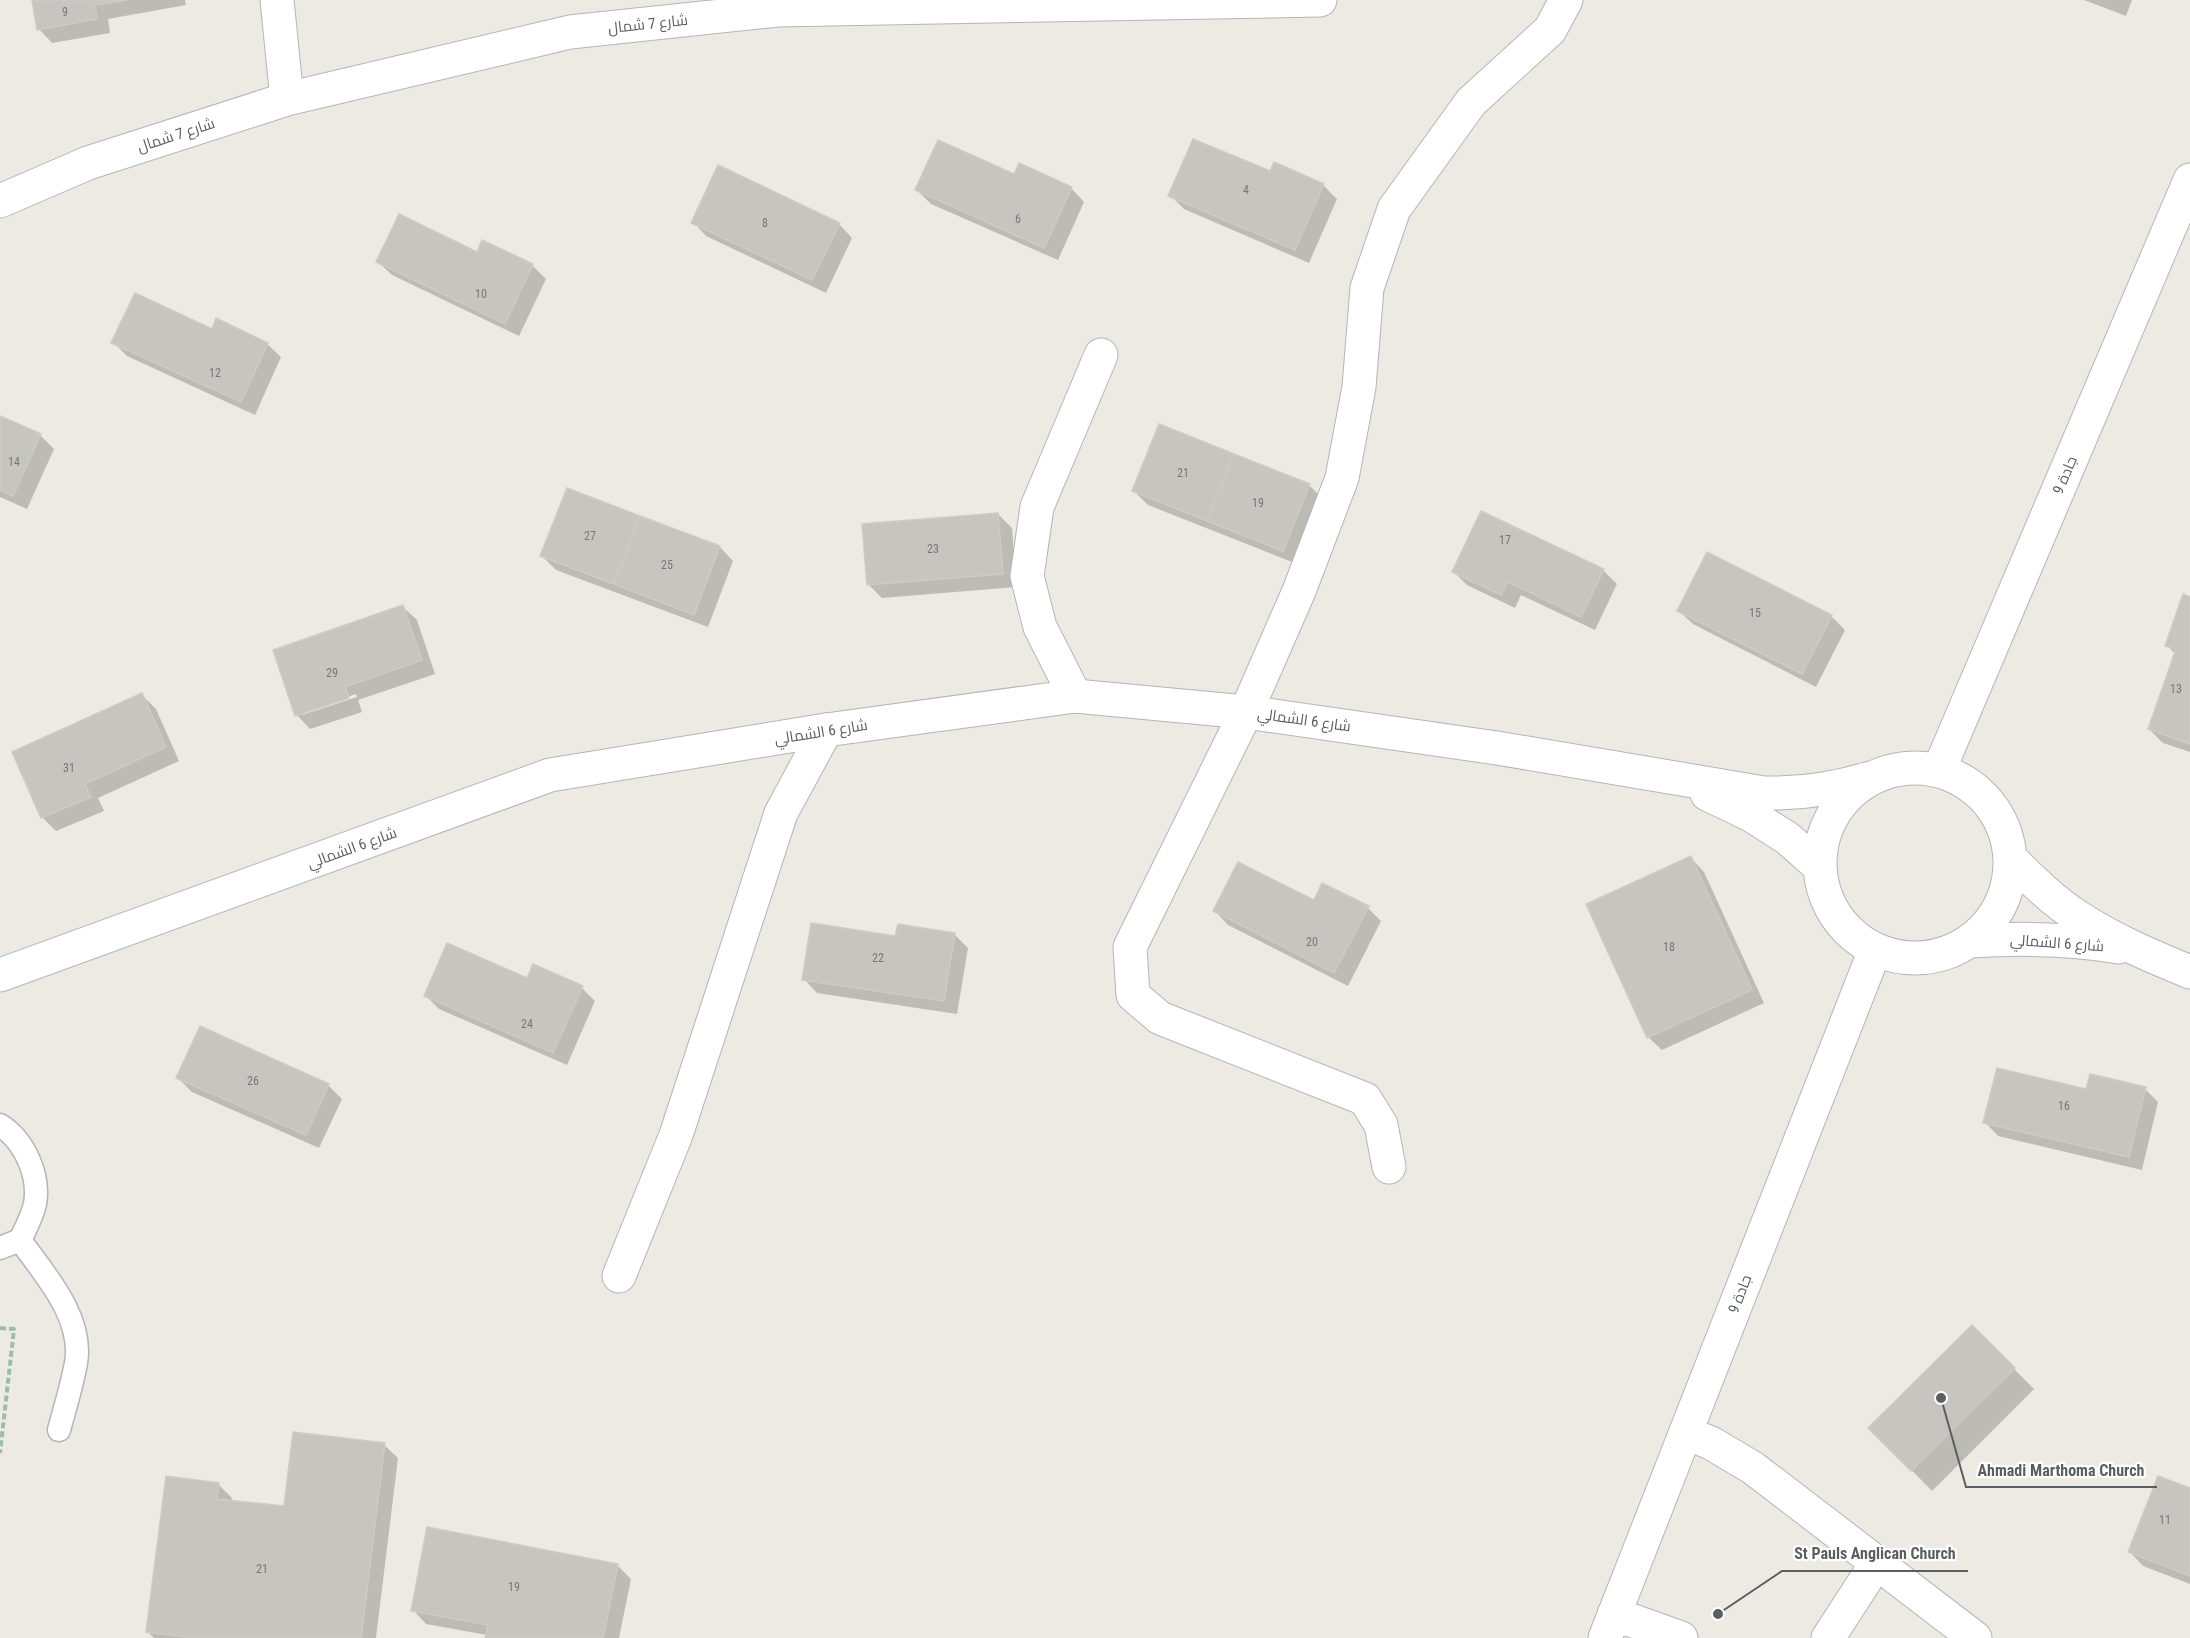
<svg xmlns="http://www.w3.org/2000/svg" width="2190" height="1638" viewBox="0 0 2190 1638" font-family="'Roboto Condensed',Cairo,sans-serif">
<style>
.shadow{fill:#0003;fill-rule:evenodd}
.building{fill:#c7c5bf;stroke:#cfcbc2;stroke-width:1.5}
.lines{fill:none;stroke-linecap:round;stroke-linejoin:round}
.service-casing{stroke:#b3b5b8;stroke-width:25}
.minor-casing{stroke:#b3b5b8;stroke-width:35}
.tertiary-casing{stroke:#b3b5b8;stroke-width:35}
.path{stroke:#9abfa5;stroke-width:4;stroke-dasharray:6 3;stroke-linecap:butt}
.service{stroke:#fff;stroke-width:22}
.minor{stroke:#fff;stroke-width:33}
.tertiary{stroke:#fff;stroke-width:33}
.labels{text-anchor:middle;stroke-width:4.5;stroke-linejoin:round;paint-order:stroke}
.number-label{font-size:12px;fill:#767878}
.street-label{font-size:15px;fill:#5b5e61;stroke:#fff}
.leader{fill:none;stroke:#5b5e61;stroke-width:2}
.callout-dot{fill:#5b5e61;stroke:#fff;stroke-width:2}
.callout-label{font-size:16px;text-anchor:middle;font-weight:bold;fill:#5b5e61;stroke:#fff;stroke-width:4.5;stroke-linejoin:round;paint-order:stroke}
</style>
<rect width="100%" height="100%" fill="#eceae2"/>
<path class="shadow" d="M34 0H185L186 5 108 19 110 33 52 43 39 29Z
M2084 0H2132L2126 16Z
M1271 173 1323 185 1337 199 1309 263 1184 209 1170 195Z
M1071 188 1084 202 1058 260 931 204 917 190Z
M693 222 839 224 852 238 826 293 706 236Z
M483 242 532 265 546 279 519 336 392 275 378 262 478 254Z
M213 331 267 344 281 357 255 415 127 356 113 342Z
M0 418 40 435 54 449 27 509 0 497Z
M1309 485 1323 499 1297 564 1148 505 1134 491Z
M567 490 720 547 733 561 708 627 556 570 542 556Z
M998 514 1012 528 1016 587 882 598 868 584Z
M1603 570 1617 584 1595 630 1521 595 1515 608 1467 585 1454 572Z
M2190 598V752L2163 743 2149 729 2176 655 2167 645Z
M403 607 417 620 435 674 358 700 362 712 310 729 297 715ZM356 694 357 697 302 715V712Z
M1679 611 1831 616 1845 630 1816 687 1693 624Z
M142 695 156 709 179 761 98 798 104 811 56 831 43 818 14 753Z
M1691 858 1704 872 1764 1003 1662 1050 1648 1037Z
M1315 902 1368 908 1381 921 1348 986 1228 925 1215 911Z
M954 934 968 948 957 1014 817 993 804 979 897 938Z
M528 980 582 988 595 1001 567 1065 439 1009 426 996Z
M178 1078 328 1085 342 1099 319 1148 192 1092Z
M2145 1089 2158 1102 2142 1170 1998 1136 1985 1122 2087 1091Z
M1972 1327 2034 1389 1932 1491 1870 1428Z
M384 1445 398 1458 376 1638H154L148 1632 218 1484 232 1498 231 1502 286 1508Z
M2190 1490V1584L2143 1566 2130 1552Z
M617 1565 631 1579 619 1638H487V1635L426 1624 413 1610Z"/>
<path class="building" d="M32 0H127L95 5 97 19 37 30Z
M1193 139 1270 171 1274 162 1324 184 1295 250 1168 196Z
M938 140 1014 174 1019 163 1072 187 1044 248 915 190Z
M718 165 840 223 812 280 691 223Z
M399 214 477 252 482 240 533 264 505 324 376 262Z
M135 293 212 329 216 318 268 343 241 402 111 343Z
M0 416 41 434 13 496 0 490Z
M1159 424 1234 454 1207 521 1132 491Z
M1234 454 1310 484 1283 551 1207 521Z
M567 488 640 516 614 584 540 556Z
M1481 511 1604 569 1581 617 1508 582 1501 595 1452 572Z
M998 513 1003 574 867 585 862 524Z
M640 516 720 546 694 615 614 584Z
M1707 552 1832 615 1802 674 1677 611Z
M2183 594 2190 597V744L2148 729 2176 649 2165 646Z
M403 605 422 660 345 687 349 698 295 716 273 650Z
M142 693 166 747 85 784 91 797 41 818 12 752Z
M1691 856 1752 990 1647 1038 1586 904Z
M1238 862 1314 900 1322 883 1369 906 1334 973 1213 911Z
M811 923 895 936 898 924 955 933 944 1001 802 980Z
M447 943 527 978 533 964 583 986 553 1053 424 996Z
M200 1026 329 1084 306 1135 176 1078Z
M1997 1068 2086 1089 2090 1074 2146 1087 2129 1157 1983 1123Z
M1972 1325 2015 1368 1911 1471 1868 1428Z
M293 1432 385 1443 361 1638H194L146 1632 166 1476 219 1483 217 1499 284 1506Z
M2158 1476 2190 1488V1576L2128 1552Z
M427 1527 618 1564 603 1638H485L488 1625 411 1611Z"/>
<g class="lines">
<g class="service-casing">
<path id="service" d="M0 1125C25 1141 40 1176 35 1204 32 1217 26 1228 20 1240L0 1248
M20 1240C44 1274 84 1317 76 1363 72 1385 65 1408 59 1430"/>
</g>
<g class="minor-casing">
<path id="minor" d="M277 0 287 99
M0 201 88 163 287 99 570 32 778 10 1320 0
M1075 696 1040 627 1027 576 1037 507 1101 355
M1939 770 2190 180
M1389 1167 1381 1125 1365 1099 1160 1018 1133 995 1130 947 1246 712 1299 591 1342 478 1359 387 1367 288 1394 209 1471 102 1550 30 1566 0
M619 1276 676 1135 781 813 826 730
M1686 1433 1711 1443 1753 1468 1975 1638
M1614 1614 1681 1638
M1605 1638 1875 950
M1828 1638 1876 1564"/>
</g>
<g class="tertiary-casing">
<path id="tertiary" d="M1820 863a95 95 0 1 1 190 0a95 95 0 1 1-190 0Z
M1707 794 1751 815 1787 838 1819 866
M2011 859C2032 880 2053 901 2078 917 2113 940 2151 956 2190 972
M1970 941C2020 938 2069 938 2119 947
M0 975 550 775 826 730 1075 696 1246 712 1497 748 1764 793C1801 794 1834 789 1870 778"/>
</g>
<path class="path" d="M0 1328 14 1329 0 1453"/>
<use href="#service" class="service"/>
<use href="#minor" class="minor"/>
<use href="#tertiary" class="tertiary"/>
</g>
<g class="labels">
<g class="number-label">
<text x="65" y="16">9</text>
<text x="1246" y="194">4</text>
<text x="1018" y="223">6</text>
<text x="765" y="227">8</text>
<text x="481" y="298">10</text>
<text x="215" y="377">12</text>
<text x="14" y="466">14</text>
<text x="1183" y="477">21</text>
<text x="1258" y="507">19</text>
<text x="590" y="540">27</text>
<text x="1505" y="544">17</text>
<text x="933" y="553">23</text>
<text x="667" y="569">25</text>
<text x="1755" y="617">15</text>
<text x="332" y="677">29</text>
<text x="2176" y="693">13</text>
<text x="69" y="772">31</text>
<text x="1312" y="946">20</text>
<text x="1669" y="951">18</text>
<text x="878" y="962">22</text>
<text x="527" y="1028">24</text>
<text x="253" y="1085">26</text>
<text x="2064" y="1110">16</text>
<text x="2165" y="1524">11</text>
<text x="262" y="1573">21</text>
<text x="514" y="1591">19</text>
</g>
<g class="street-label">
<text transform="translate(648 24) rotate(-6)" y="5">شارع 7 شمال</text>
<text transform="translate(176 135) rotate(-18)" y="5">شارع 7 شمال</text>
<text transform="translate(2065 475) rotate(-67)" y="5">جادة 9</text>
<text transform="translate(1304 720) rotate(8)" y="5">شارع 6 الشمالي</text>
<text transform="translate(821 732) rotate(-9)" y="5">شارع 6 الشمالي</text>
<text transform="translate(352 848) rotate(-20)" y="5">شارع 6 الشمالي</text>
<text transform="translate(2057 943) rotate(4)" y="5">شارع 6 الشمالي</text>
<text transform="translate(1740 1294) rotate(-69)" y="5">جادة 9</text>
</g>
</g>
<path class="leader" d="M1941 1398L1966 1487H2157M1718 1614L1782 1571H1968"/>
<g class="callout-dot">
<circle cx="1941" cy="1398" r="6"/>
<circle cx="1718" cy="1614" r="6"/>
</g>
<g class="callout-label">
<text x="2061" y="1476">Ahmadi Marthoma Church</text>
<text x="1875" y="1559">St Pauls Anglican Church</text>
</g>
</svg>
